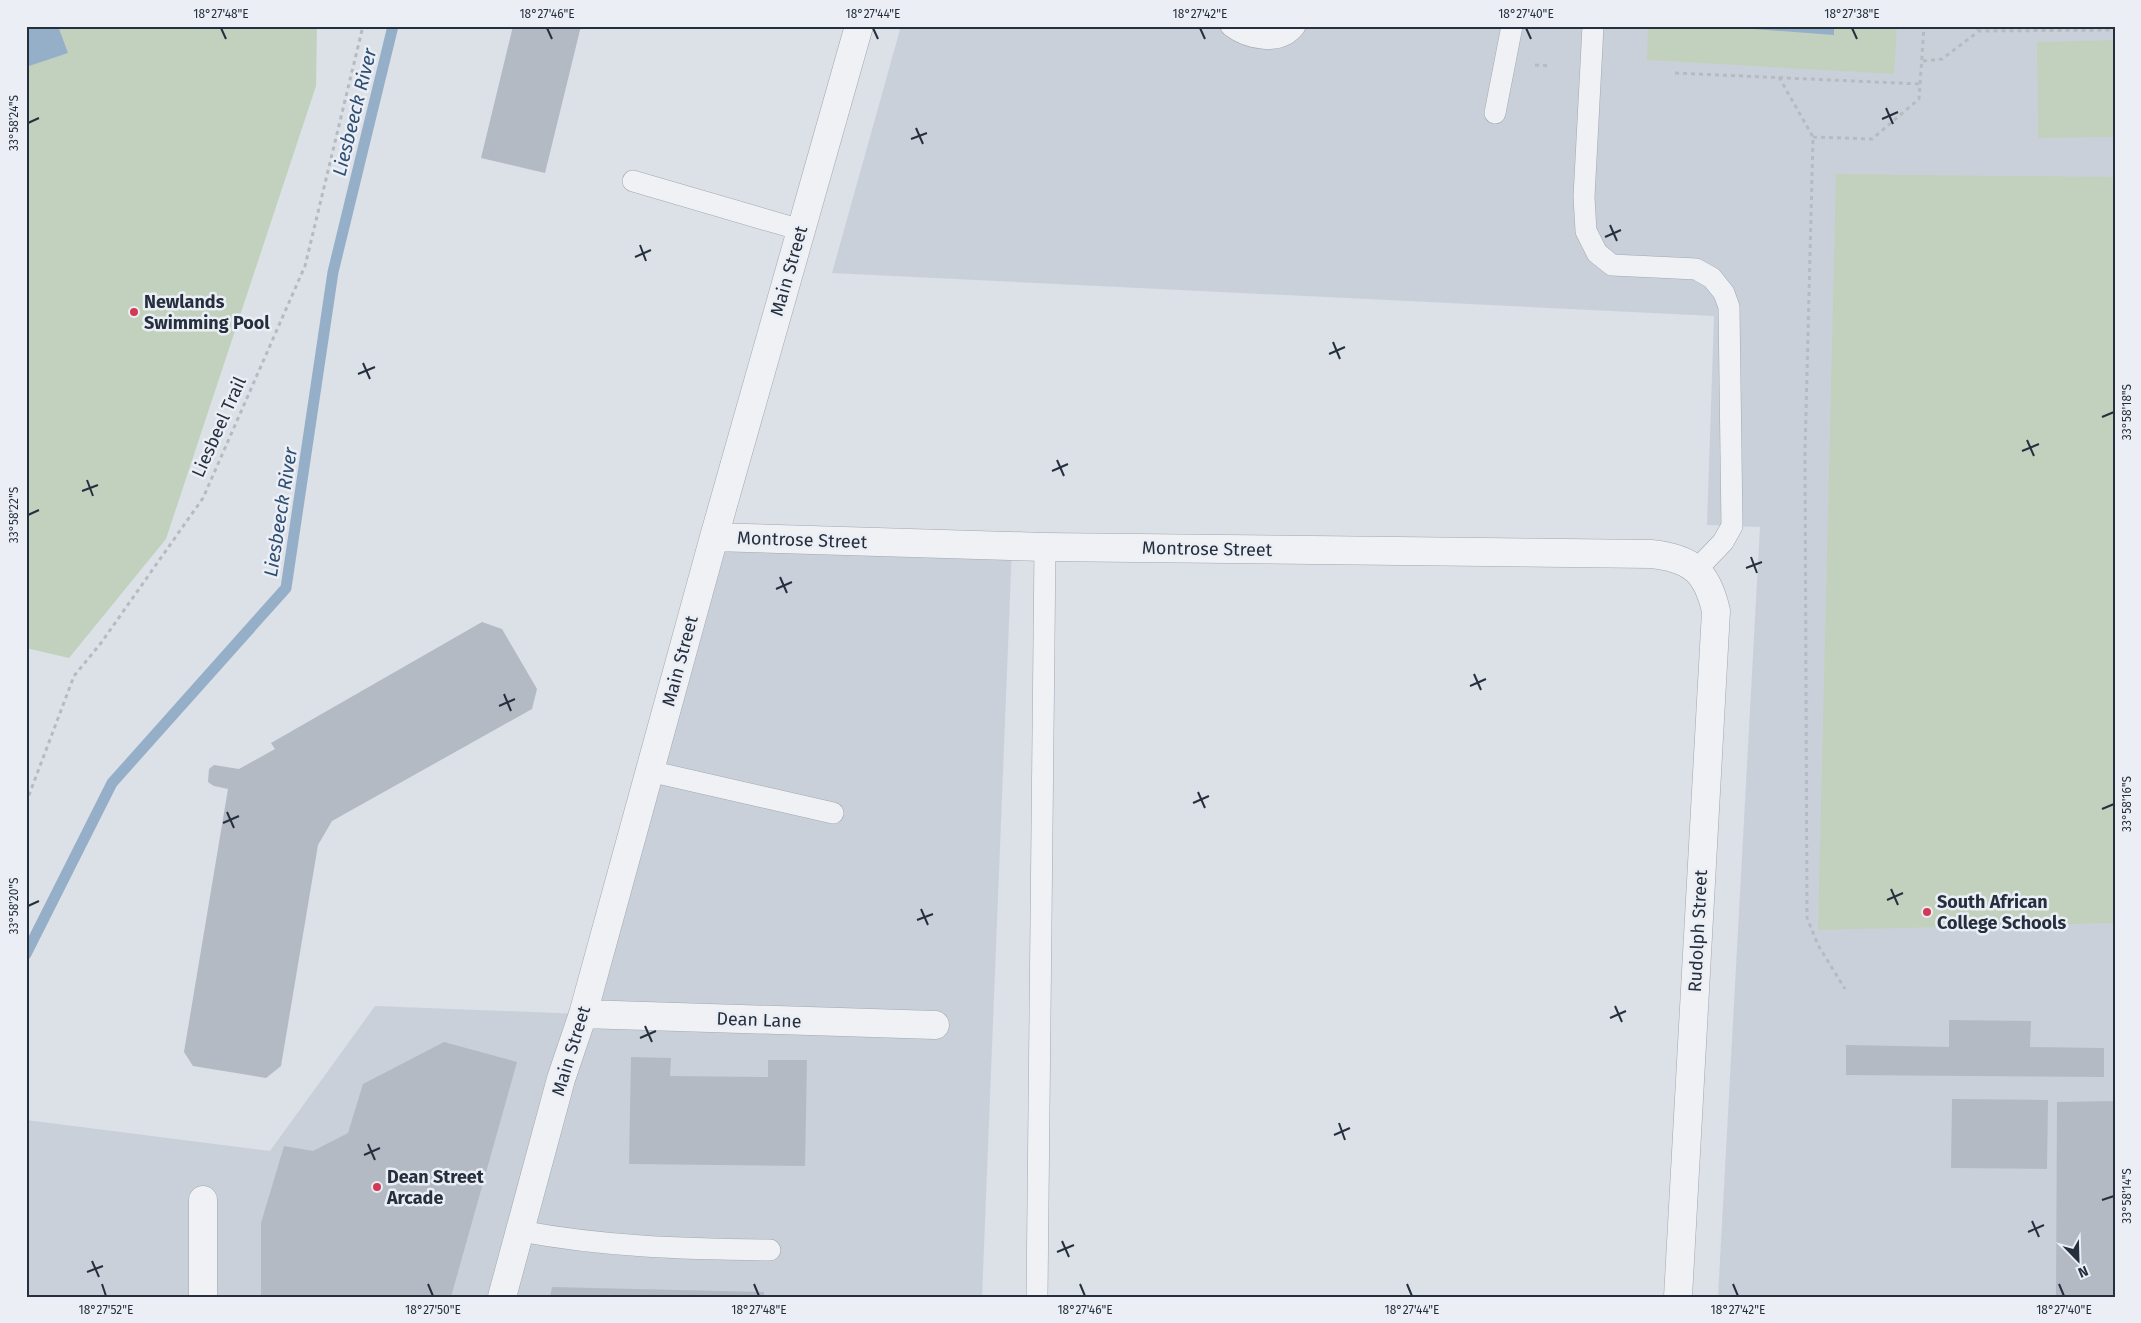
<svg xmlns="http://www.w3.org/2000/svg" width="2141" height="1323" viewBox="0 0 2141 1323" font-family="'Fira Sans',sans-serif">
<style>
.built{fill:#cad0d9}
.green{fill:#c2d1bd}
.water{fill:#95afc9}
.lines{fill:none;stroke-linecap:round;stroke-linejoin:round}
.stream{stroke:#95afc9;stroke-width:11}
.building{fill:#b3bac4}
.lane-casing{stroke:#a1a7b1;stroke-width:22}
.street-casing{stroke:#a1a7b1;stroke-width:29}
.path{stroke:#b6bbc2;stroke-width:3;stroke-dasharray:4 4;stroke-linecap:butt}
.lane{stroke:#eff1f5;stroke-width:21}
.street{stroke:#eff1f5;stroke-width:28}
.ticks{fill:none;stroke:#252f3e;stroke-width:2}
.poi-dot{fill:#d33954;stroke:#ebeff5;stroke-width:2}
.labels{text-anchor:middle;stroke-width:5;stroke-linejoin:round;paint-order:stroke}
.street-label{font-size:18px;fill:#252f3e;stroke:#ebeff5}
.poi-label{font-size:18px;font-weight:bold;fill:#252f3e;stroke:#ebeff5;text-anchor:start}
.water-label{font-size:19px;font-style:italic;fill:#2e4e73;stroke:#ebeff5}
.neatline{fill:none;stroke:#252f3e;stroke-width:2}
.ticks-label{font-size:12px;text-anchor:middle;fill:#252f3e}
</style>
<rect width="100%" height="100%" fill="#dce0e7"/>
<path class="built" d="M901 26H2115V1297H1718L1760 527 1707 525 1714 316 832 273Z
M714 537 1012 546 982 1297H26V1120L270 1151 375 1006 583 1014Z"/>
<path class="green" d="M26 26H317L316 86 166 539 69 658 26 648Z
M1648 26H1897L1894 74 1647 60Z
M2115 40V137L2038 138 2037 42Z
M1836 174 2115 177V923L1818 930Z"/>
<path class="water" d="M26 26H58L68 53 26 67Z
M1714 26H1834V35Z"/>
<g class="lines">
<path class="stream" d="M26 954 112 783 286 588 333 272 393 26"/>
</g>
<path class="building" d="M513 26H581L545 173 481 158Z
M482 622 502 629 537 689 532 709 332 821 318 845 281 1066 266 1078 193 1066 184 1052 228 789 214 786 208 782 209 769 214 765 239 769 275 749 271 743Z
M1949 1020 2031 1021 2030 1047 2104 1048V1077L1846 1075V1045L1949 1047Z
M444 1042 517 1062 451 1297H261V1223L284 1146 313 1151 348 1133 363 1084Z
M631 1057 671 1058 670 1076 768 1077V1060H807L805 1166 629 1164Z
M1952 1099 2048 1100 2047 1169 1951 1168Z
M2115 1101V1297H2056L2057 1102Z
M552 1287 764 1292V1297H550Z"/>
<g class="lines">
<g class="lane-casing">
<path id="lane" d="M1231 26C1248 39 1280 46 1295 26
M1593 26 1584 197 1586 231 1597 253 1612 265 1696 269 1712 278 1724 293 1729 307 1732 526 1723 542 1697 569
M1495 113 1512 26
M633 181 801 230
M649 771 833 813
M520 1231C606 1247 683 1249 770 1250
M1037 1297 1045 547"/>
</g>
<g class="street-casing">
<path id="street" d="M714 537 1045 547 1651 554C1691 558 1707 571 1716 611L1678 1297
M583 1014 935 1025
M203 1200V1297
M502 1297 561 1079 583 1014 714 537 859 26"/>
</g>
<path class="path" d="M1976 26 1979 31
M1923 61 1942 59 1979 31 2115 30
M1535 65 1549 66
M1675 73 1920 84
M1779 77 1813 137 1805 452 1807 918 1818 945 1845 989
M1813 137 1872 139 1919 99 1924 26
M26 803 74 676 101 643 203 498 305 266 363 26"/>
<use href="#lane" class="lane"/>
<use href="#street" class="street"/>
</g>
<path class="ticks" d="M221 28 226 39M547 28 552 39M873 28 878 39M1200 28 1205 39M1526 28 1531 39M1852 28 1857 39M1886 108 1893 124M1882 119 1898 112M28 123 39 118M916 128 923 144M911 139 927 133M1610 225 1617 241M1605 237 1621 230M640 245 646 261M635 257 651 250M1333 342 1340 359M1329 354 1345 347M363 363 370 379M358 374 375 367M2102 417 2114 412M2027 440 2034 456M2022 451 2039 444M1057 460 1064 476M1052 471 1068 464M87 480 93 496M82 491 98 485M28 515 39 510M1751 557 1757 573M1746 568 1762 562M780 577 787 593M776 589 792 582M1474 674 1481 690M1470 686 1486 679M504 694 511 711M499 706 515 699M1198 792 1205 808M1193 803 1209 796M2102 809 2114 804M227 812 234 828M223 823 239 816M1891 889 1898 905M1887 900 1903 893M28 906 39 901M921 909 928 925M917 920 933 914M1615 1006 1622 1022M1610 1018 1626 1011M645 1026 652 1042M640 1038 656 1031M1339 1123 1345 1140M1334 1135 1350 1128M368 1144 375 1160M364 1155 380 1148M2102 1200 2114 1196M2032 1221 2039 1237M2028 1232 2044 1225M1062 1241 1069 1257M1057 1252 1074 1245M92 1261 99 1277M87 1272 103 1266M102 1284 106 1296M428 1284 433 1296M754 1284 759 1296M1080 1284 1085 1296M1407 1284 1412 1296M1733 1284 1738 1296M2059 1284 2064 1296"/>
<g class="poi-dot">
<circle cx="134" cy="312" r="5"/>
<circle cx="1927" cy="912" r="5"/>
<circle cx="377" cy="1187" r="5"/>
</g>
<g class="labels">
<g class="street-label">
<text transform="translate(789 271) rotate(-74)" y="6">Main Street</text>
<text transform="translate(219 427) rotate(-66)" y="6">Liesbeel Trail</text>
<text transform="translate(802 540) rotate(2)" y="6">Montrose Street</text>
<text transform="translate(1207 549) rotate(1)" y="6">Montrose Street</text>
<text transform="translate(680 661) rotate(-75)" y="6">Main Street</text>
<text transform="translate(1698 931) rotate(-87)" y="6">Rudolph Street</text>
<text transform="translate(759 1020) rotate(2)" y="6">Dean Lane</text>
<text transform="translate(571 1051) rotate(-73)" y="6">Main Street</text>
</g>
<g class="poi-label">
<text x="144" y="308">Newlands<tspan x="144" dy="21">Swimming Pool</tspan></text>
<text x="1937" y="908">South African<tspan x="1937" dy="21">College Schools</tspan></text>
<text x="387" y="1183">Dean Street<tspan x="387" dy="21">Arcade</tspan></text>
</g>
<g class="water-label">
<text transform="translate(354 112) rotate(-76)" y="7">Liesbeeck River</text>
<text transform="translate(280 512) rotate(-81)" y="7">Liesbeeck River</text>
</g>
</g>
<rect width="2141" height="1323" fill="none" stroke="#ebeff5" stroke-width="55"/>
<g transform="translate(2078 1260) rotate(157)" stroke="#ebeff5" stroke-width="4" paint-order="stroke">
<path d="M0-4L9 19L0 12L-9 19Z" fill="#252f3e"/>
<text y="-8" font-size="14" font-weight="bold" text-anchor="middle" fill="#252f3e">N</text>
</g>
<rect x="28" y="28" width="2086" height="1268" class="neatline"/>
<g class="ticks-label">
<text x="221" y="18">18°27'48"E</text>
<text x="547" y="18">18°27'46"E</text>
<text x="873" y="18">18°27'44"E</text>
<text x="1200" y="18">18°27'42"E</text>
<text x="1526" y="18">18°27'40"E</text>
<text x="1852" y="18">18°27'38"E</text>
<text transform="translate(14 123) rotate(-90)" y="4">33°58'24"S</text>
<text transform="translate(2127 412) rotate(-90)" y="4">33°58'18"S</text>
<text transform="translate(14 515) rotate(-90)" y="4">33°58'22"S</text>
<text transform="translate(2127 804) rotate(-90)" y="4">33°58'16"S</text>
<text transform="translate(14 906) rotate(-90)" y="4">33°58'20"S</text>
<text transform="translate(2127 1196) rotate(-90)" y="4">33°58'14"S</text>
<text x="106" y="1314">18°27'52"E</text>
<text x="433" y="1314">18°27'50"E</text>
<text x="759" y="1314">18°27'48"E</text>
<text x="1085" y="1314">18°27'46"E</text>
<text x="1412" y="1314">18°27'44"E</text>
<text x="1738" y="1314">18°27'42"E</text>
<text x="2064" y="1314">18°27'40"E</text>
</g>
</svg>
